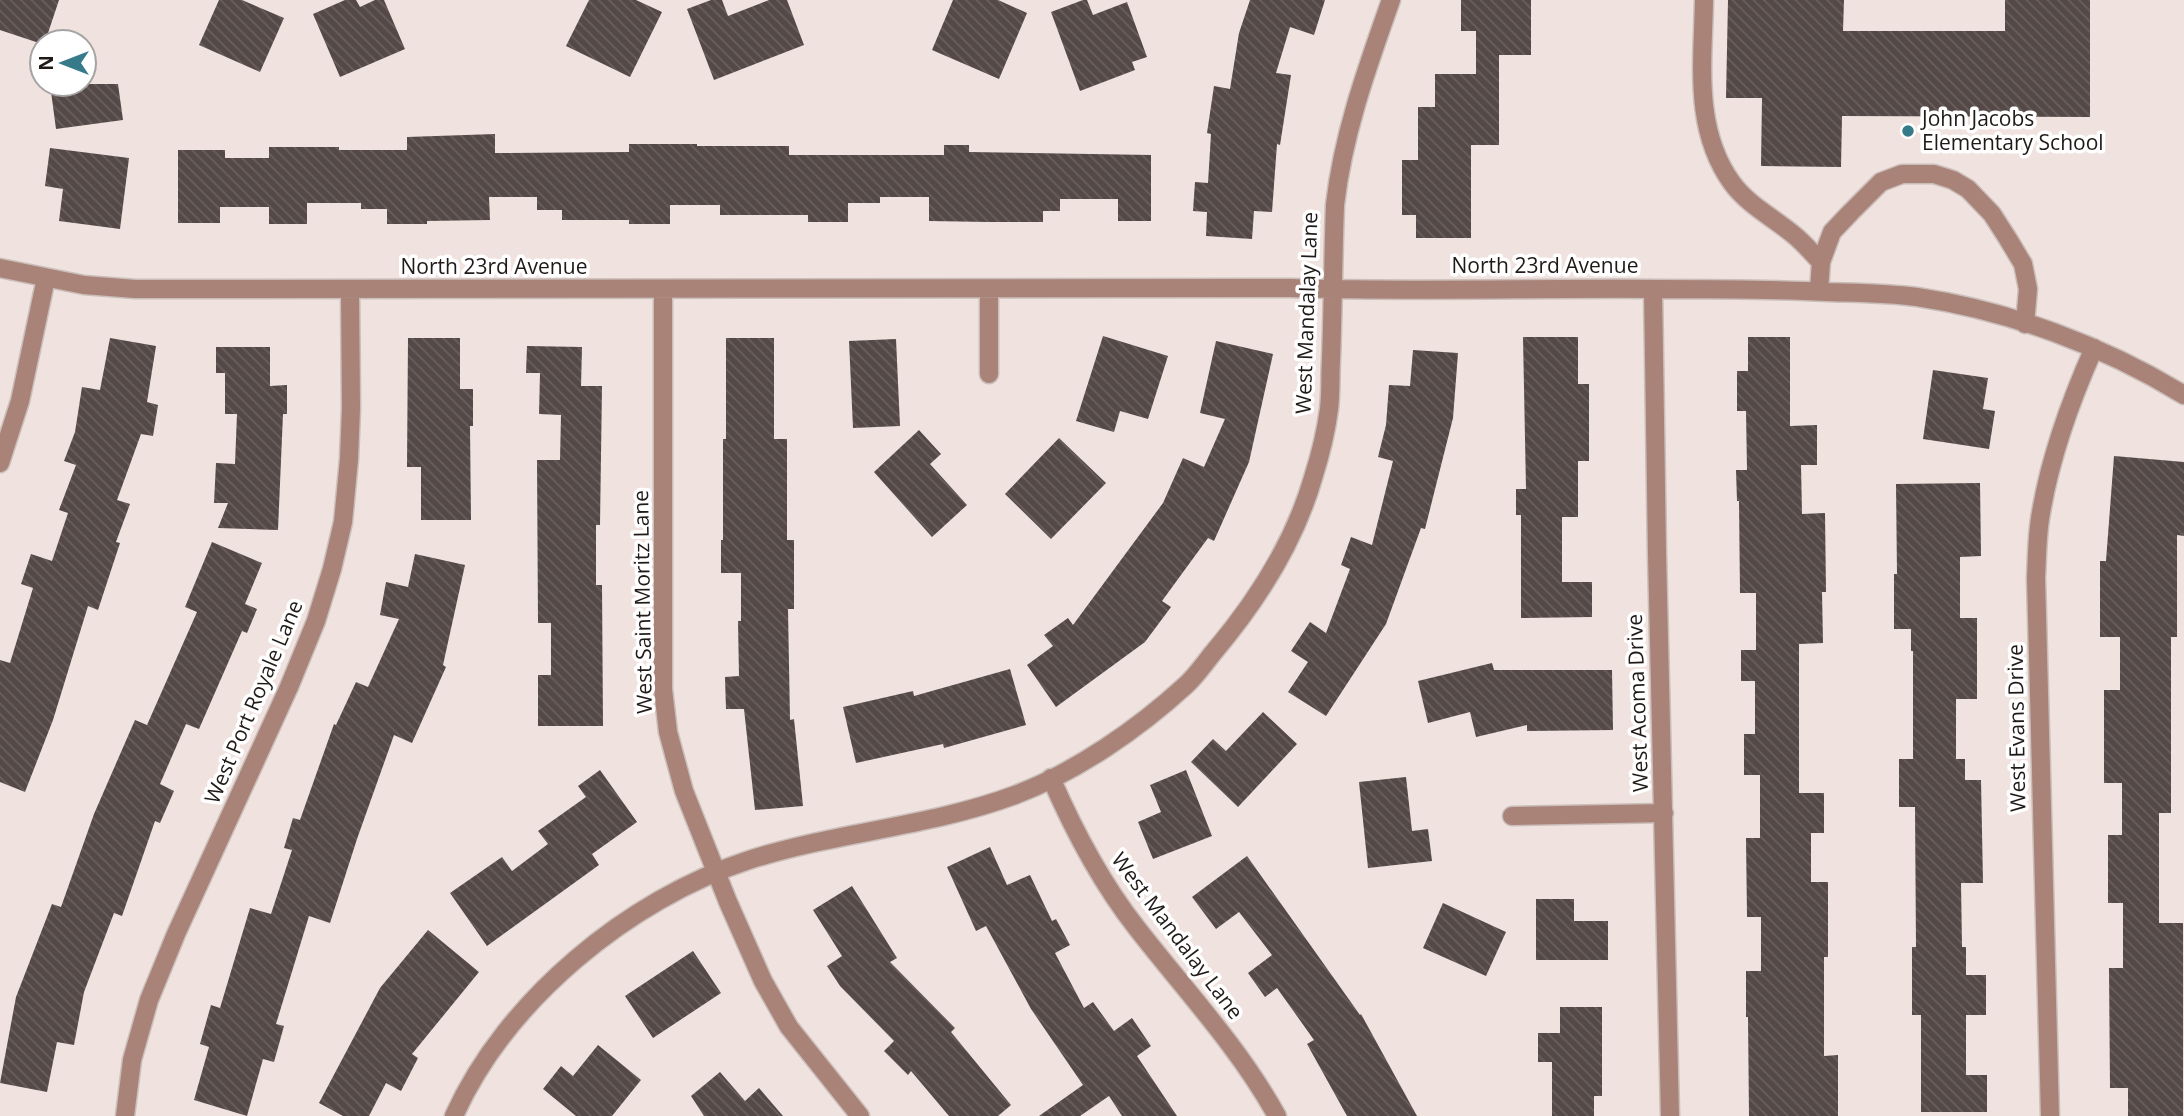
<svg xmlns="http://www.w3.org/2000/svg" width="2184" height="1116" viewBox="0 0 2184 1116" font-family="'Open Sans',sans-serif">
<style>
.building{fill:url(#building-back-hatch)}
.lines{fill:none;stroke-linecap:round;stroke-linejoin:round}
.minor-casing{stroke:#cabeba;stroke-width:21}
.minor{stroke:#a98278;stroke-width:18}
.poi-dot{fill:#377b8b;stroke:#fff;stroke-width:2.5}
.labels{text-anchor:middle;stroke-width:7;stroke-linejoin:round;paint-order:stroke}
.poi-label{font-size:21px;fill:#1f1a18;stroke:#fff;text-anchor:start}
.street-label{font-size:21px;fill:#1f1a18;stroke:#fff}
</style>
<defs>
<pattern id="building-back-hatch" width="6" height="6" patternUnits="userSpaceOnUse" patternTransform="scale(1.75)"><rect width="6" height="6" fill="#544946"/><path d="M-1 5l2 2M0 0l6 6M5-1l2 2" fill="none" stroke="#69605d"/></pattern>
</defs>
<rect width="100%" height="100%" fill="#f0e2de"/>
<path class="building" d="M0 0H59L45 42H42V44L0 30Z
M219 0H242L284 18 260 72 199 45Z
M345 0H356L360 7 375 0H384L405 49 340 77 313 14Z
M589 0H636L662 12 630 77 566 46Z
M711 0H722L728 16 769 0H787L804 45 714 80 687 9Z
M953 0H998L1027 13 999 79 932 50Z
M1083 0H1087L1093 15 1127 2 1147 57 1132 62 1135 70 1080 91 1051 12Z
M1250 0H1325L1314 35 1290 27 1276 73 1291 75 1280 145 1277 144 1272 212 1254 211 1252 239 1206 236 1207 212 1193 211 1195 182 1208 183 1211 134 1207 133 1214 86 1230 89 1239 33Z
M1461 0H1531V55H1499V145H1471V238H1416V215H1402V160H1418V107H1435V74H1476V31H1461Z
M1728 0H1844L1843 31H2005V0H2090V117L1842 116 1841 167 1761 166 1762 98H1726Z
M50 84H118L123 120 56 129Z
M495 134V153L629 152V144H697V146H789V155H944V145H969V152L1151 155V221H1118V199H1060V211H1043V222H988L929 221V197H880V203H848V222H808V215H720V205H670V224H629V220H562V210H537V197H489L490 220 427 221V224H387V209H361V203H307V224H269V207H220V223H178V150H225V158H269V147H339V150H407V137Z
M50 148 129 158 120 229 59 221 63 189 45 186Z
M1103 336 1168 356 1148 419 1120 411 1114 432 1076 421Z
M1523 337H1578V384H1589V461H1578V517H1562V582H1592V617L1521 618V515H1516V489H1526Z
M1748 337H1790V426L1817 425V465H1801L1802 514 1825 513 1826 592H1822L1823 643 1799 644V793H1824V833H1811V882H1828V957H1824V1056L1838 1055V1116H1749L1748 1017H1746V971H1761V917H1747L1746 838H1760V775H1744V734H1755V681H1741V650H1756V593H1740L1739 501H1737L1736 470H1747L1746 411H1737V371H1748Z
M110 338 156 346 147 402 158 405 153 436 141 434 117 500 130 504 116 542 120 543 98 610 88 606 53 720 25 792 0 782V660L10 663 33 588 21 584 31 554 52 561 68 513 59 510 76 465 64 461 75 432 82 387 100 390Z
M408 338H460V389H473V426H470L471 520H421V467H407Z
M726 338H774V439H787V540H794V609H788L790 720 794 719 803 806 755 810 744 709H726L725 677 739 676 738 621H741V573H721V540H723V439H726Z
M896 339 900 426 853 428 849 341Z
M1216 341 1273 354 1249 462 1214 541 1208 538 1162 601 1171 607 1145 642 1056 707 1027 665 1053 646 1044 635 1068 618 1073 625 1163 503 1183 458 1204 467 1225 419 1200 413Z
M527 346 582 347 581 386H602L600 525H596V585H602L603 726H538V675H551V623H538L537 460H560L561 415 539 414 540 373H526Z
M216 347H270V386L287 385V414H283L278 530 218 528 228 503H214L216 463 235 464 237 414H225V373H216Z
M1413 350 1458 353 1453 418 1425 529 1421 528 1386 624 1326 716 1288 692 1308 662 1291 651 1310 622 1326 633 1350 569 1341 565 1351 537 1372 545 1393 461 1378 457 1386 425 1389 385 1410 386Z
M1933 370 1988 378 1983 409 1995 411 1989 449 1923 439Z
M919 430 941 454 930 464 967 505 932 537 874 472Z
M1059 438 1106 483 1051 539 1005 494Z
M2114 456 2184 462V536L2177 535V637H2171V813H2159V923H2183V1116H2128V1088H2110L2109 968H2123V903H2108V835H2122V783H2104V690H2120V637H2100V561H2106Z
M1980 483 1981 556 1960 557V618H1977V699H1956V759H1965V780H1981L1983 883H1961L1962 947H1966V975H1986V1015H1966V1075H1987V1112H1921V1015H1912V947H1916L1915 807H1899V759H1913V651H1911V629H1894V574H1897L1896 484Z
M212 542 262 563 245 604 257 609 247 633 242 631 199 729 186 724 160 784 174 791 160 823 155 821 122 916 114 913 84 992 74 1045 57 1042 47 1092 0 1083 16 997 52 904 61 907 94 814 135 720 147 725 197 612 185 607Z
M415 554 465 565 443 665 446 667 412 743 394 735 357 839 330 923 309 916 276 1024 284 1026 274 1062 263 1059 247 1116 194 1100 209 1047 200 1044 211 1005 220 1008 250 908 271 914 292 850 284 848 293 818 300 820 334 724 336 725 356 682 368 687 399 619 380 615 386 582 408 587Z
M1492 663 1494 670H1612L1613 730 1527 731V725L1476 737 1470 712 1428 723 1418 681Z
M1010 669 1026 725 944 748 943 744 856 763 843 707 913 691 914 696Z
M1263 712 1297 744 1238 807 1191 762 1213 739 1226 751Z
M600 770 637 822 592 854 599 865 487 946 450 893 502 857 512 871 548 844 538 831 586 797 578 786Z
M1186 770 1212 836 1153 859 1138 822 1161 812 1150 785Z
M1406 777 1412 831 1428 829 1432 861 1368 868 1359 782Z
M990 847 1007 885 1030 875 1052 921 1056 919 1070 945 1055 953 1084 1008 1093 1002 1114 1031 1132 1018 1151 1046 1137 1056 1177 1116H1122L1109 1096 1080 1116H1039L1083 1085 1031 1009 986 926 976 931 947 867Z
M1247 856 1360 1015 1361 1014 1417 1116H1347L1307 1044 1314 1040 1277 988 1265 997 1248 973 1272 955 1239 912 1216 929 1192 897Z
M852 886 897 958 890 962 955 1028 951 1032 1011 1105 998 1116H949L911 1071 908 1075 884 1051 894 1041 840 986 827 966 842 956 813 910Z
M1536 899H1574V921H1608V960H1536Z
M1443 903 1506 932 1486 976 1423 948Z
M428 930 479 972 412 1054 418 1058 401 1091 386 1083 369 1116H343L319 1103 380 988Z
M693 951 721 993 653 1038 625 996Z
M1560 1007H1602V1096H1594V1116H1552V1062H1538V1033H1560Z
M598 1045 641 1080 612 1116H576L543 1089 561 1066 573 1076Z
M720 1072 745 1101 759 1088 783 1116H704L691 1096Z"/>
<g class="lines">
<g class="minor-casing">
<path id="minor" d="M1704 0C1703 62 1693 129 1732 183 1748 205 1774 218 1794 235 1804 243 1812 253 1821 262
M0 268 84 285 135 289 1291 288C1413 292 1535 288 1657 289 1714 289 1770 289 1827 292 1857 293 1887 293 1917 297 2010 311 2104 346 2184 395
M663 289V689L668 732 684 791 728 902 763 981 789 1027 860 1116
M989 289V374
M1653 289 1657 553 1670 1116
M1819 291 1821 262 1832 232 1851 212 1881 182 1902 174H1934L1953 180 1968 189 1992 214 2008 239 2023 264 2028 289 2025 324
M0 463 20 401 46 278
M1051 778C1074 831 1100 881 1136 927 1184 989 1239 1047 1277 1116
M1512 816 1664 813
M125 1116 132 1060 149 1000 176 934 289 687 316 621 332 569 343 522 349 459 351 408 350 289
M454 1116C506 1000 629 899 749 860 836 832 929 827 1015 795 1076 772 1138 729 1186 685 1196 676 1204 664 1213 653 1257 601 1294 544 1313 478 1320 456 1326 432 1329 409 1331 393 1330 376 1331 360 1333 308 1333 257 1335 205 1343 134 1367 68 1391 0
M2050 1116 2036 578C2037 559 2037 538 2040 519 2049 460 2070 402 2094 348"/>
</g>
<use href="#minor" class="minor"/>
</g>
<circle class="poi-dot" cx="1908" cy="131" r="7"/>
<g class="labels">
<g class="poi-label">
<text x="1922" y="126">John Jacobs<tspan x="1922" dy="24">Elementary School</tspan></text>
</g>
<g class="street-label">
<text x="1545" y="273">North 23rd Avenue</text>
<text x="494" y="274">North 23rd Avenue</text>
<text transform="translate(1307 313) rotate(-88)" y="7">West Mandalay Lane</text>
<text transform="translate(643 602) rotate(-91)" y="7">West Saint Moritz Lane</text>
<text transform="translate(254 702) rotate(-67)" y="7">West Port Royale Lane</text>
<text transform="translate(1638 703) rotate(-92)" y="7">West Acoma Drive</text>
<text transform="translate(2017 728) rotate(-91)" y="7">West Evans Drive</text>
<text transform="translate(1177 936) rotate(53)" y="7">West Mandalay Lane</text>
</g>
</g>
<g transform="translate(63 63) rotate(270)"><circle r="33" fill="#ffffff" stroke="#a5a3a3" stroke-width="2"/>
<path d="M0-5L12 26L0 18L-12 26Z" fill="#377b8b"/>
<text y="-10" font-size="19" font-weight="bold" text-anchor="middle" fill="#1f1a18">N</text>
</g>
</svg>
